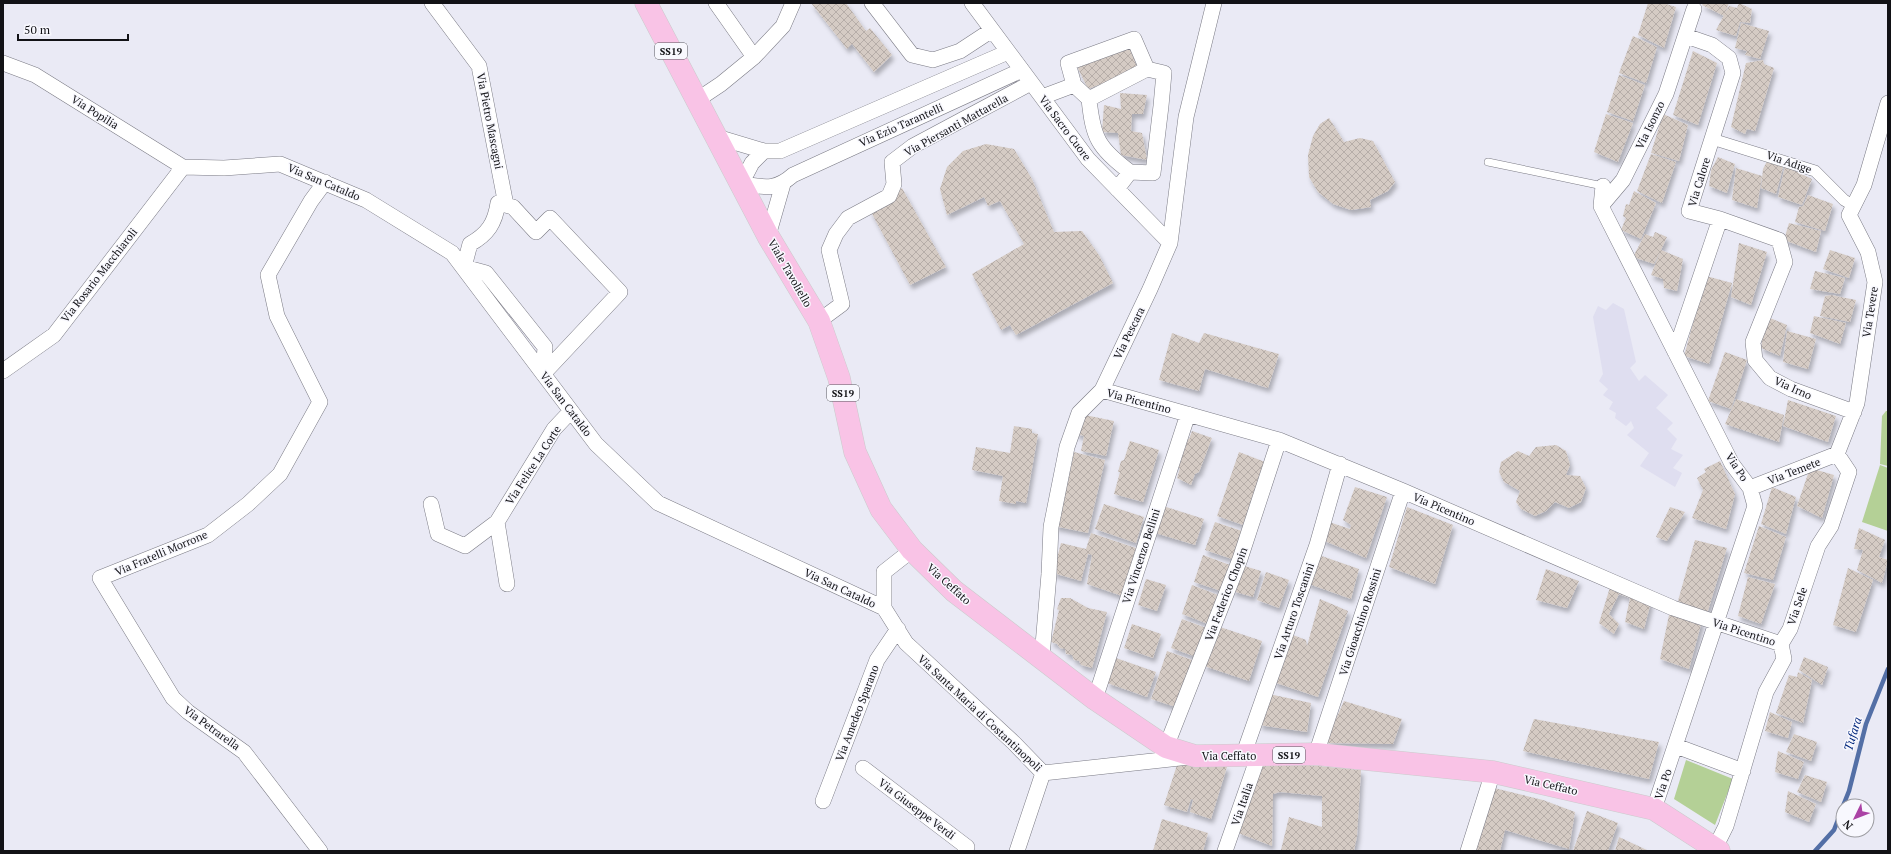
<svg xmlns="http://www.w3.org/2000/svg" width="1891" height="854" viewBox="0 0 1891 854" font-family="'PT Serif',serif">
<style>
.built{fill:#dfdef0}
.green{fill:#b4d096}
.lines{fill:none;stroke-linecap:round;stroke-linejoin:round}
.stream{stroke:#536fa6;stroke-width:4.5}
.building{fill:url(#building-cross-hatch);filter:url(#shadow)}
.service-casing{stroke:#7b7b85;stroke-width:8}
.pedestrian-casing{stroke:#7b7b85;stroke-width:12}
.minor-casing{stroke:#7b7b85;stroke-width:16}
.primary-casing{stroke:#cbcbcc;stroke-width:23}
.service{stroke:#fff;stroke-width:7}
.pedestrian{stroke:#fff;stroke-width:11}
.minor{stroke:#fff;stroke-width:15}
.primary{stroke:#f9c3e6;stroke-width:22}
.labels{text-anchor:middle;stroke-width:3;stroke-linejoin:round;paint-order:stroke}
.shield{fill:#f8f8fe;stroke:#57575c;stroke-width:1}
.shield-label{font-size:10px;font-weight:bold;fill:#121216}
.street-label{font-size:11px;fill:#121216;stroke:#f8f8fe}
.water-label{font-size:12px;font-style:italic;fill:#00267c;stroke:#f8f8fe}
</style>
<defs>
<pattern id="building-cross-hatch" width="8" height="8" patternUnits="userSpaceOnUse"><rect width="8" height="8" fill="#d5cbc4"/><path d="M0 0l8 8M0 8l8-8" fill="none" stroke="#b6ada8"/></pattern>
<filter id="shadow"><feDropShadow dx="2.5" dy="4.5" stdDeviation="2" flood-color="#0004"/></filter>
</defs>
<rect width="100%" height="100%" fill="#eaeaf5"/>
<path class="built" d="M1613 303 1624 309 1636 362 1630 368 1639 381 1645 375 1668 395 1656 408 1673 423 1667 429 1677 439 1671 449 1683 455 1673 468 1682 473 1675 487 1640 466 1649 453 1627 435 1634 428 1631 421 1626 426 1615 418 1616 413 1609 409 1613 402 1603 395 1608 389 1599 381 1603 374 1593 317 1598 306 1606 310Z"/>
<path class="green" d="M1886 411H1888V466L1880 464 1882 416Z
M1880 465 1888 468V531L1862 522Z
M1686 760 1733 779 1715 825 1674 799Z"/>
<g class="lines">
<path class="stream" d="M1843 806 1849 791 1866 724 1888 669
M1815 851 1834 830 1843 807"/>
</g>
<path class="building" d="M811 3H846L866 31 870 28 892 55 874 72 852 44 847 49Z
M1648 3H1663L1676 7 1664 48 1638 35Z
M1703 3H1729L1724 16 1702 5Z
M1739 3 1752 9 1750 23 1740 22 1736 36 1716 30 1729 6 1737 8Z
M1741 23 1769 31 1760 59 1745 55 1747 51 1735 48Z
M1633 36 1657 47 1646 83 1619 73Z
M1129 45 1138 70 1088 89 1075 62Z
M1693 51 1717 63 1698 125 1673 115Z
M1763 60 1764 64 1774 68 1755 131 1747 129 1745 134 1731 127 1746 63Z
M1619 75 1645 85 1633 121 1607 112Z
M1120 93 1147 95 1143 114H1132L1131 131 1142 133 1147 160 1121 155 1118 133 1102 132 1104 105 1121 109Z
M1606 114 1633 123 1618 162 1594 152Z
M1663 114 1688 125 1679 161 1651 153Z
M1329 118 1344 142 1360 138 1373 141 1395 182 1388 191 1370 200 1371 207 1351 210 1333 204 1318 192 1309 177 1308 155 1313 136 1320 124Z
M986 144 1014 149 1032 179 1054 232 1082 231 1099 255 1113 283 1016 335 1010 325 1001 330 972 274 1024 244 1000 201 988 206 984 197 947 215 940 189 947 167 963 151Z
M1651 154 1676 162 1662 203 1637 191Z
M1718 157 1735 164 1727 193 1709 186 1711 170Z
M1767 161 1784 164 1776 194 1761 188 1763 169Z
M1785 166 1812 179 1802 205 1778 197Z
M1736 168 1762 176 1757 208 1732 200Z
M902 188 946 267 910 285 870 210Z
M1634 191 1656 203 1641 239 1621 230 1626 218 1623 216 1626 204 1629 205Z
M1808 195 1833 204 1825 231 1795 222 1799 207 1803 206Z
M1789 223 1821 231 1816 252 1784 240Z
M1655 232 1667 237 1661 250 1683 259 1677 291 1664 288 1663 279 1651 275 1660 252 1654 264 1633 257 1645 234 1653 237Z
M1739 243 1767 252 1751 305 1731 297Z
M1830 250 1855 258 1849 278 1823 269Z
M1815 271 1845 278 1840 294 1810 289Z
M1706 276 1732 283 1709 364 1684 356Z
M1831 295 1856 300 1850 322 1820 316 1825 296Z
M1814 316 1846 323 1840 344 1810 333Z
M1770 318 1787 325 1780 356 1761 348 1763 332Z
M1787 331 1816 339 1808 369 1783 362Z
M1172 333 1199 343 1204 333 1279 354 1268 388 1205 369 1199 391 1159 380Z
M1725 352 1747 360 1731 409 1708 401Z
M1736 399 1784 415 1779 442 1725 424Z
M1788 400 1836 416 1828 442 1783 426Z
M1080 414 1114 421 1106 456 1081 451 1084 436 1076 434Z
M1014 426 1032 429V433L1038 434 1026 503 1016 501V504L999 501 1003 476 972 470 976 447 1010 453Z
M1192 431 1212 438 1199 472 1195 474 1191 485 1177 478 1180 468 1176 467 1186 446H1184L1187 438 1189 439Z
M1130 441 1159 450 1143 502 1114 494 1120 472H1118L1121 461 1124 460Z
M1556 445 1566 451 1570 465 1566 475 1580 476 1586 488 1581 502 1569 508 1555 502 1546 511 1535 516 1521 509 1516 502 1520 491 1504 482 1499 472 1501 462 1518 451 1529 456 1536 447Z
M1074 452 1105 460 1088 533 1054 526 1067 486Z
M1239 452 1265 462 1243 525 1217 516Z
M1720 461 1735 494 1726 529 1692 518 1703 490 1697 478 1706 472 1704 469Z
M1810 468 1834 475 1822 518 1797 506Z
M1355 487 1387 497 1366 558 1322 540 1326 521 1350 529 1351 525 1343 520Z
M1772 487 1796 497 1786 534 1761 524Z
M1104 504 1144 517 1136 543 1095 529Z
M1160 505 1204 519 1195 545 1152 532Z
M1407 507 1453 525 1435 584 1389 567Z
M1670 507 1685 512 1667 541 1656 537Z
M1215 522 1242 531 1232 559 1205 550Z
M1759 526 1786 537 1773 580 1744 573Z
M1859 528 1885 540 1879 557 1888 560 1882 583 1857 570 1863 550 1854 549Z
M1091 533 1136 548 1122 596 1087 584 1092 555 1088 554 1081 581 1053 573 1061 543 1086 549Z
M1695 540 1727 548 1707 614 1678 601Z
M1316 554 1359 569 1351 599 1306 583Z
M1203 555 1230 565 1221 591 1194 582Z
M1241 565 1261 571 1253 597 1232 591Z
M1848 568 1873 580 1856 632 1833 625Z
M1546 569 1579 581 1567 608 1536 600Z
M1266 572 1289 580 1279 608 1257 600Z
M1748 577 1775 584 1761 624 1738 616Z
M1146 579 1166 585 1157 611 1138 605Z
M1611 584 1651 602 1644 629 1625 622 1630 598 1619 594 1609 614 1619 624 1614 634 1599 623Z
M1192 585 1218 595 1208 624 1182 614Z
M1061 598H1070L1088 608 1107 612 1092 668 1081 665 1079 661 1074 660 1072 655 1066 654 1065 649 1060 648 1057 644 1051 642 1059 610 1057 609Z
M1320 599 1348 611 1318 697 1273 682 1288 633 1306 640 1307 646Z
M1670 610 1702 621 1689 669 1660 659Z
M1182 619 1209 629 1199 658 1171 648Z
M1132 624 1161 634 1153 658 1124 648Z
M1217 626 1262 641 1249 681 1204 666Z
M1167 651 1195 661 1179 708 1151 699Z
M1804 657 1828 667 1822 685 1799 670Z
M1116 658 1156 672 1147 697 1107 683Z
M1798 672 1812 680 1803 723 1776 713 1789 675 1797 677Z
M1269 694 1311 703 1307 732 1259 725Z
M1344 701 1402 719 1393 744 1325 743Z
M1770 712 1792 722 1788 738 1765 731Z
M1534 719 1659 742 1649 779 1523 751Z
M1794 734 1817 742 1811 761 1786 752Z
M1778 751 1804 762 1798 779 1775 772Z
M1209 762 1227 767 1211 819 1190 812 1193 800 1191 799 1187 812 1164 805 1177 765Z
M1260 763 1281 766 1308 765 1361 770 1357 836 1354 851 1281 850 1289 817 1322 827V796L1280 792 1273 794 1272 846 1238 833Z
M1805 775 1827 782 1821 802 1797 792Z
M1490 787 1543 800 1575 812 1569 849 1505 830 1500 851H1471Z
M1788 791 1816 804 1809 822 1785 812Z
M1587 811 1618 823 1608 851H1573Z
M1162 819 1208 833 1203 851H1153Z
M1619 837 1649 851H1615Z"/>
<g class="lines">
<g class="service-casing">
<path id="service" d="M1488 162 1603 186"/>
</g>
<g class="pedestrian-casing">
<path id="pedestrian" d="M1712 139 1815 171 1844 200 1854 206"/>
</g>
<g class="minor-casing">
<path id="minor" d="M432 3 479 66 506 205
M716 3 754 57
M872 3 912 55 933 60 960 51 992 30
M972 3 1088 159 1170 243
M1686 36 1712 45 1729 58 1733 73 1689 211 1720 219 1779 240 1785 262 1753 342 1755 360 1770 378 1791 389 1854 412
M3 63 35 75 183 167
M1042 97 1074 85
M1089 99 1147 69
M697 100 721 84 754 57 783 26 793 3
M717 137 764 151H780L1008 52
M764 151 752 163 741 184C764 187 775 191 793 175L1022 70
M183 167 224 168 280 164 366 200 452 253 596 444 658 503 884 608
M1603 186 1601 206 1732 464 1750 488 1755 506 1654 809
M1117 189 1130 172 1153 173 1161 106 1164 73 1147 69 1134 39 1068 63 1074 85 1089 99C1093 138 1098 148 1130 172
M498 203 513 207 536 232 550 218 620 292 543 374 545 347 486 273 464 267 470 244C488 234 495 223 498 203Z
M1601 206 1623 180 1666 94 1694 9
M768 236 783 184
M819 321 842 304 829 250 836 234 848 218 889 196 894 184 892 162 913 146 1031 83
M1675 352 1720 219
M3 371 54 335 183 167
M1102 390 1279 440 1403 491 1673 608 1781 644
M1750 488 1837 454
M431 504 438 534 465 546 497 522 554 429 571 411
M497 522 507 584
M884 608 906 643 1014 743 1043 773 1189 757
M884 608V572L912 550
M1042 657 1049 574 1051 527 1067 447 1079 413 1102 390 1150 289 1170 243 1186 117 1214 3
M1095 699 1188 414
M1676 746 1743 771
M1166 747 1240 559 1279 440
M1316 754 1403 491
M1243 756 1317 545 1340 464
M863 768 967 847 965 851
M823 801 877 660 898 629
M1715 848 1726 826 1766 692 1784 659 1781 644 1790 629 1818 546 1831 526 1849 472 1837 454 1857 403 1875 282 1868 252 1849 215 1864 185 1888 103
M320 851 244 752 188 712 173 698 100 578 208 535 248 504 280 474 320 402 277 316 268 275 311 201 325 182
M1017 851 1043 773
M1225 851 1258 757
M1468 851 1493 772"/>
</g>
<g class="primary-casing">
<path id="primary" d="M646 3 768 236 819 321 839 378 855 452 881 509 912 550 954 591 1095 699 1166 747 1195 756 1316 754 1493 772 1654 809 1719 851"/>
</g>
<use href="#service" class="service"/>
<use href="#pedestrian" class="pedestrian"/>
<use href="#minor" class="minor"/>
<use href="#primary" class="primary"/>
</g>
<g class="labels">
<g class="shield">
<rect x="655" y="43" width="32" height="16" rx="3"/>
<rect x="827" y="385" width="32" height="16" rx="3"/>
<rect x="1273" y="747" width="32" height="16" rx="3"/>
</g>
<g class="shield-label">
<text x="671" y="55">SS19</text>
<text x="843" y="397">SS19</text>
<text x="1289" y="759">SS19</text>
</g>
<g class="street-label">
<text transform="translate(95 112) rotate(32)" y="4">Via Popilia</text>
<text transform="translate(490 121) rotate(79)" y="4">Via Pietro Mascagni</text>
<text transform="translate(901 125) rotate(-24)" y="4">Via Ezio Tarantelli</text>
<text transform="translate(956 125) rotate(-29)" y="4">Via Piersanti Mattarella</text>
<text transform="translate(1650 125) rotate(-64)" y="4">Via Isonzo</text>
<text transform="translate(1065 128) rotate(53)" y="4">Via Sacro Cuore</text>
<text transform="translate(1789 162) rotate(19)" y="4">Via Adige</text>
<text transform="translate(324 182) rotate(23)" y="4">Via San Cataldo</text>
<text transform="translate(1699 182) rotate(-73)" y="4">Via Calore</text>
<text transform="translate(790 273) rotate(60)" y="4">Viale Tavoliello</text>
<text transform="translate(99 275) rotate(-52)" y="4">Via Rosario Macchiaroli</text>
<text transform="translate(1870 312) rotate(-81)" y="4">Via Tevere</text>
<text transform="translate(1129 333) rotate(-64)" y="4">Via Pescara</text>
<text transform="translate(1793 388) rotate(24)" y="4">Via Irno</text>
<text transform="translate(1139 401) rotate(15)" y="4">Via Picentino</text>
<text transform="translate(566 404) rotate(53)" y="4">Via San Cataldo</text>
<text transform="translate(533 465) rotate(-57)" y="4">Via Felice La Corte</text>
<text transform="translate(1737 467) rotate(57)" y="4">Via Po</text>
<text transform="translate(1794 471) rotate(-21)" y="4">Via Temete</text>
<text transform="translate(1444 509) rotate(23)" y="4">Via Picentino</text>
<text transform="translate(161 553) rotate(-23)" y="4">Via Fratelli Morrone</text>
<text transform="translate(1141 556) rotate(-72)" y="4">Via Vincenzo Bellini</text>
<text transform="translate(949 584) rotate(42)" y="4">Via Ceffato</text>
<text transform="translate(840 588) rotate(25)" y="4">Via San Cataldo</text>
<text transform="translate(1226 594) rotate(-69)" y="4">Via Federico Chopin</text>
<text transform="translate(1797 606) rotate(-71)" y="4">Via Sele</text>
<text transform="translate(1294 611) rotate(-71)" y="4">Via Arturo Toscanini</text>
<text transform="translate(1360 622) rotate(-72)" y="4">Via Gioacchino Rossini</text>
<text transform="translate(1744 632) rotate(18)" y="4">Via Picentino</text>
<text transform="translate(857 713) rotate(-69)" y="4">Via Amedeo Sparano</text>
<text transform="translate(980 713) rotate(43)" y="4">Via Santa Maria di Costantinopoli</text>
<text transform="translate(212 728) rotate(36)" y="4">Via Petrarella</text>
<text x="1229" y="760">Via Ceffato</text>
<text transform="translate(1663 784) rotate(-71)" y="4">Via Po</text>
<text transform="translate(1551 785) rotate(13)" y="4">Via Ceffato</text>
<text transform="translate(1242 804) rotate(-71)" y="4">Via Italia</text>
<text transform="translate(917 809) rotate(37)" y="4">Via Giuseppe Verdi</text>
</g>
<g class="water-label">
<text transform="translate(1853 734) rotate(-73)" y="4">Tufara</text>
</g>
</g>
<rect width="1891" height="854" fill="none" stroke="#121216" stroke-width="8"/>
<g transform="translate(1855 818) rotate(227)"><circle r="19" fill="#f8f8fe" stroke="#9c9ca1"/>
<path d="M0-3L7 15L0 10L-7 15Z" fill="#aa42a5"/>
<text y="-6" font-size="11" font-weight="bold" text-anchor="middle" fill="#121216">N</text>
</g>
<path d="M18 34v6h110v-6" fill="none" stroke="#121216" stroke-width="2"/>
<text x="24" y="34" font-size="12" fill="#121216" stroke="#f8f8fe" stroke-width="3" paint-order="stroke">50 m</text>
</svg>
